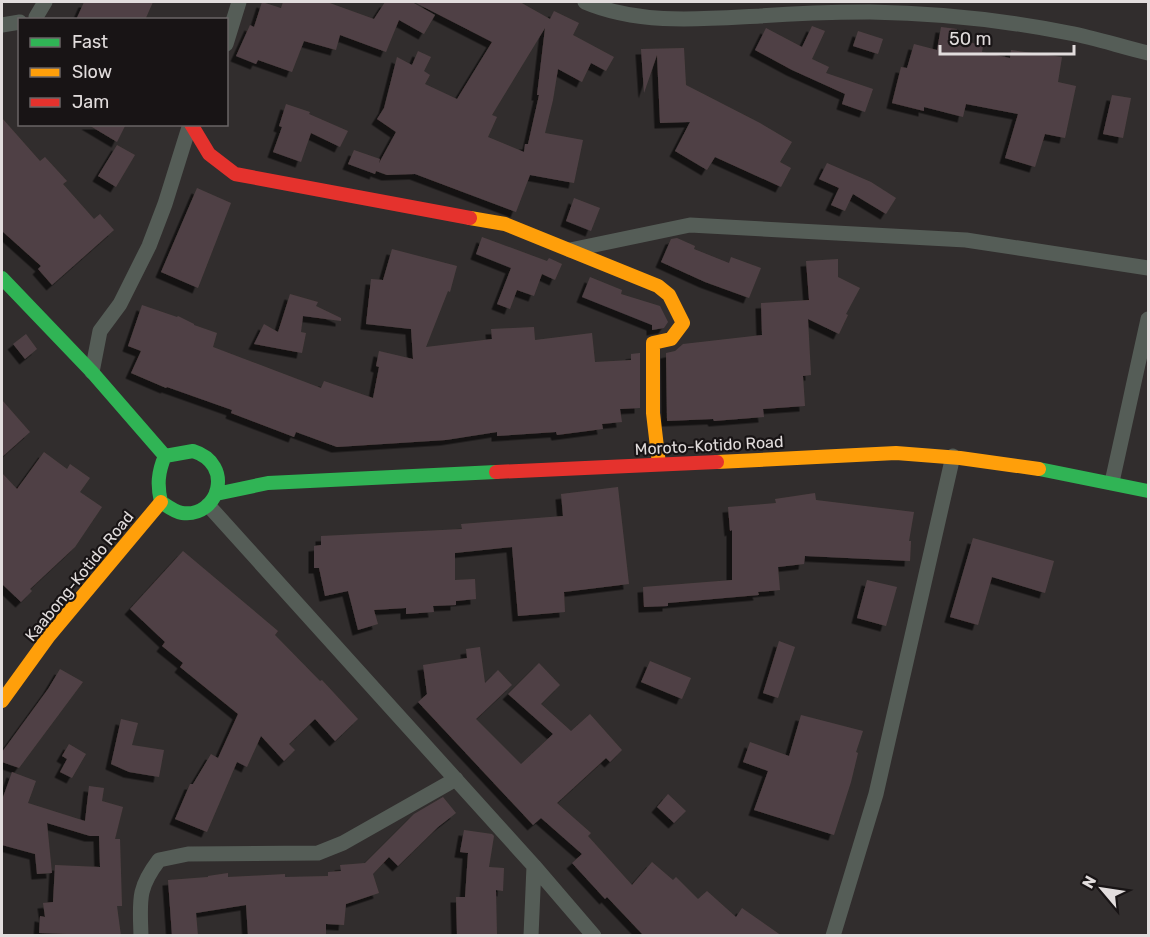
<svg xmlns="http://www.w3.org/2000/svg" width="1150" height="937" viewBox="0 0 1150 937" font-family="Rubik,sans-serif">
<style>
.building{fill:#504144;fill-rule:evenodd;filter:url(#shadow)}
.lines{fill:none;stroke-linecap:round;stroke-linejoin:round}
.street{stroke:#555d57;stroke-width:15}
.fast{stroke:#30b455;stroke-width:14}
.slow{stroke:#ff9f0a;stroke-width:14}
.jam{stroke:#e5322d;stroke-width:14}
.labels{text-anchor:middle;stroke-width:4.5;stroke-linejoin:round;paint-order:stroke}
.street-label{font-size:16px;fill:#e2dddd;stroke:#181415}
</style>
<defs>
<filter id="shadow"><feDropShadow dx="-5.5" dy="5.5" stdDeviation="0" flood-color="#0009"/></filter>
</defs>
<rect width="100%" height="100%" fill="#312d2d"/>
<path class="building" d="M84 2H153L145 20H76Z
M262 2 281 8 283 2H327L374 19 385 2H412L435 15 424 34 399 20 386 52 340 35 336 50 304 41 292 72 258 60 256 64 236 56 250 25 254 27Z
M414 2H520L550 19 554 11 579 23 573 35 614 57 606 71 591 63 582 82 558 69 553 100 545 133 583 140 574 183 530 175 516 212 415 174 387 175 376 171 375 174 348 164 354 150 380 159 379 163 396 132 377 119 384 108 397 57 412 65 418 51 431 57 424 71 430 75 425 84 457 99 492 42ZM545 28 537 95H539L528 144H525L524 152 488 137 497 117 492 115Z
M812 26 825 31 812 59 829 67 826 73 873 89 865 112 842 104 845 94 792 70 755 50 766 28 802 47Z
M941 27 957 29 955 38 983 46 982 52 1010 58 1011 50 1062 57 1058 82 1076 86 1065 138 1045 134 1035 167 1005 158 1018 114 966 104 963 117 924 107V111L892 103 901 67 907 68 914 44 937 50Z
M858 31 883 39 878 54 853 46Z
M684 48 686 85 760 123 792 142 780 162 791 168 781 187 715 157 707 170 675 151 690 122 660 123 657 55 644 93 641 49Z
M1112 95 1131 98 1123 138 1103 134Z
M286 104 310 112 309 114 348 131 340 147 311 133 301 162 273 152 282 127 279 126Z
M2 118 40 161 45 157 67 181 63 184 94 219 100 214 114 230 52 285 38 269 41 266 2 231Z
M87 124H126L117 142Z
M117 145 135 155 116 187 98 176Z
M827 163 871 182 896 198 886 214 853 194 845 211 831 205 839 188 819 179Z
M197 188 231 203 198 288 161 272Z
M574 198 600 208 591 231 566 221Z
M482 237 547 261 549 258 562 264 555 280 542 274 534 296 517 290 510 309 497 304 511 268 476 254Z
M677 238 695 246 694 249 729 263 731 257 761 268 749 298 705 282 661 262 671 239Z
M392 249 457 266 450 292 448 291 426 347 492 339 491 329 534 327 535 340 592 333 595 362 631 360V354L640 353V408L620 409 622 422 602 424 603 429 557 435 556 432 497 436V432L446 440 337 447 296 432 294 437 231 413 232 410 167 387 166 388 131 373 141 351 128 346 142 305 177 317 178 316 194 324V325L217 333 213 347 321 388 324 381 373 398 379 367 376 366 379 351 413 359 411 329 366 324 371 279 383 280Z
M838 259V277L860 288 846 314 848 315 839 334 808 319 811 375 803 376 805 406 763 409 764 417 714 421 713 419 667 421 666 353 675 351 683 344 762 335 761 303 809 300 806 261Z
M590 277 622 290 621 294 660 306 668 322 664 328 652 330V325L582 297Z
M290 294 318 302 316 306 341 318V321L303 316 301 332 306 333 302 353 254 344 264 324 278 332Z
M26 334 37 349 25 359 13 344Z
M2 400 30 432 2 457Z
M44 452 67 469 70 464 90 478 80 492 102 507 75 547 30 589 32 591 21 602 2 584V473L17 489Z
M618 487 629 584 564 592 565 612 518 616 512 547 455 553V580L475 579 476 599 456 601V605L433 606 434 612 406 614V608L374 610 378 624 358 630 348 591 325 596 319 568H314V546L321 545V536L462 529 461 524 563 516 561 494Z
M815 493 816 500 914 512 909 541H911L910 561 805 556 804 564 778 567 780 590 758 592 759 595 668 603V606L644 607 643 587 732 580V530L730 531 728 507 776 503 775 499Z
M973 538 1054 561 1045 593 992 577 978 625 950 617Z
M183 551 278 631 275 635 320 681 322 680 358 719 335 741 315 719 289 744 295 750 284 761 261 736 247 767 237 762 207 832 175 819 190 784H193L211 754 218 758 238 714 180 667 183 663 162 646 165 642 130 609Z
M867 580 897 587 886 626 857 618Z
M779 641 795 647 778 698 763 693Z
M480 647 485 683 498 670 512 685 476 719 521 764 553 734 508 694 539 663 560 685 541 704 571 731 590 714 622 750 610 762 606 758 557 803 591 833 588 836 632 885 652 862 673 880 676 877 698 899 707 891 736 917 742 908 782 936H644L607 897 605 899 572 863 582 854 541 818 533 825 418 702 427 694 423 665 467 658 466 649Z
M650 661 691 678 682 699 641 682Z
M60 669 83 682 19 768 2 762V752L48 689Z
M801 715 863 731 856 752 858 753 851 782 834 835 754 810 768 771 743 762 750 742 789 756Z
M121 719 138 723 132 745 164 750 159 777 129 772 111 764Z
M69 744 86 754 72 778 60 772 67 759 62 756Z
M12 772 36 781 28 803 85 821 89 786 104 788 102 801 123 807 115 839H120L122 906H117L121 936 39 933 40 916 45 917 43 903 53 902 55 865 100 867 99 836H90L47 823 52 873 37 874 35 854 2 845V800Z
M668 794 686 811 674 823 657 807Z
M443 797 456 813 438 827 398 866 389 857 373 874 379 893 346 904 344 925 326 924V936H248L246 905 196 913 198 936H172L168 880 208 877V876L228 873V877L285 874V877L328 876V872L341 871 340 865 365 863 414 814Z
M464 830 492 834 494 836 489 867 504 868 503 891 496 890 497 936H457L456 897H465L468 853 460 852Z"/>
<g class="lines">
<path class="street" d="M585 2C639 25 702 19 760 16 797 13 833 12 870 12 936 13 1004 20 1069 33 1096 38 1122 47 1148 53
M36 17 45 2
M2 25 20 22
M226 44 239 2
M570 250 690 225 966 240 1148 268
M92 372 100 331 120 304 149 246 165 204 190 124
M1112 482 1148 319
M208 505 534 866 594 936
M141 936C140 900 137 889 159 860L188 854 318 853 343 843 456 779
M531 936 534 866
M833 936 876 794 953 456"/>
<path class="fast" d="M2 278 92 372 165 456
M193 451C235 464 219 518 182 513 175 512 167 506 161 502 157 485 158 472 165 456Z
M1039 469 1148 491
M216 494 268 483 496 472"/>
<path class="slow" d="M470 218 505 224 658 286 669 295 683 323 671 339 653 343V413L659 464
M717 462 896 453 960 458 1039 469
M2 701 49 636 161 502"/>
<path class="jam" d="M191 124 209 154 235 174 470 218
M496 472 717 462"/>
</g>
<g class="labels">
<g class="street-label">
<text transform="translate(709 445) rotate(-3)" y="6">Moroto-Kotido Road</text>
<text transform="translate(79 576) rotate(-51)" y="6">Kaabong-Kotido Road</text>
</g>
</g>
<rect width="1150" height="937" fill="none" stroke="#e2dddd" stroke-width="6"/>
<rect x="18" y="18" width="210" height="108" fill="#181415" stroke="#696465" stroke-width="1.5"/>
<rect x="30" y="38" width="30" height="9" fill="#30b455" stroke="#696465" stroke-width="1.5"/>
<text x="72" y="48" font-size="18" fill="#e2dddd">Fast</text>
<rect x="30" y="68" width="30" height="9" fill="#ff9f0a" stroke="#696465" stroke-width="1.5"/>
<text x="72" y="78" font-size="18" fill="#e2dddd">Slow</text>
<rect x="30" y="98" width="30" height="9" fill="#e5322d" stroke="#696465" stroke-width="1.5"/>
<text x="72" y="108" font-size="18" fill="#e2dddd">Jam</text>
<g transform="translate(1102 889) rotate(299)" stroke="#181415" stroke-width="4.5" paint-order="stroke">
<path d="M0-4.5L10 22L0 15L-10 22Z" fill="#e2dddd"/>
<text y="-9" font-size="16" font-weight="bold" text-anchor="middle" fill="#e2dddd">N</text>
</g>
<path d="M940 45v9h134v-9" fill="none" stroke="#e2dddd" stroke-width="3"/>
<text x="949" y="45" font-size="18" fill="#e2dddd" stroke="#181415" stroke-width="4.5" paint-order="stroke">50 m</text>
</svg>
